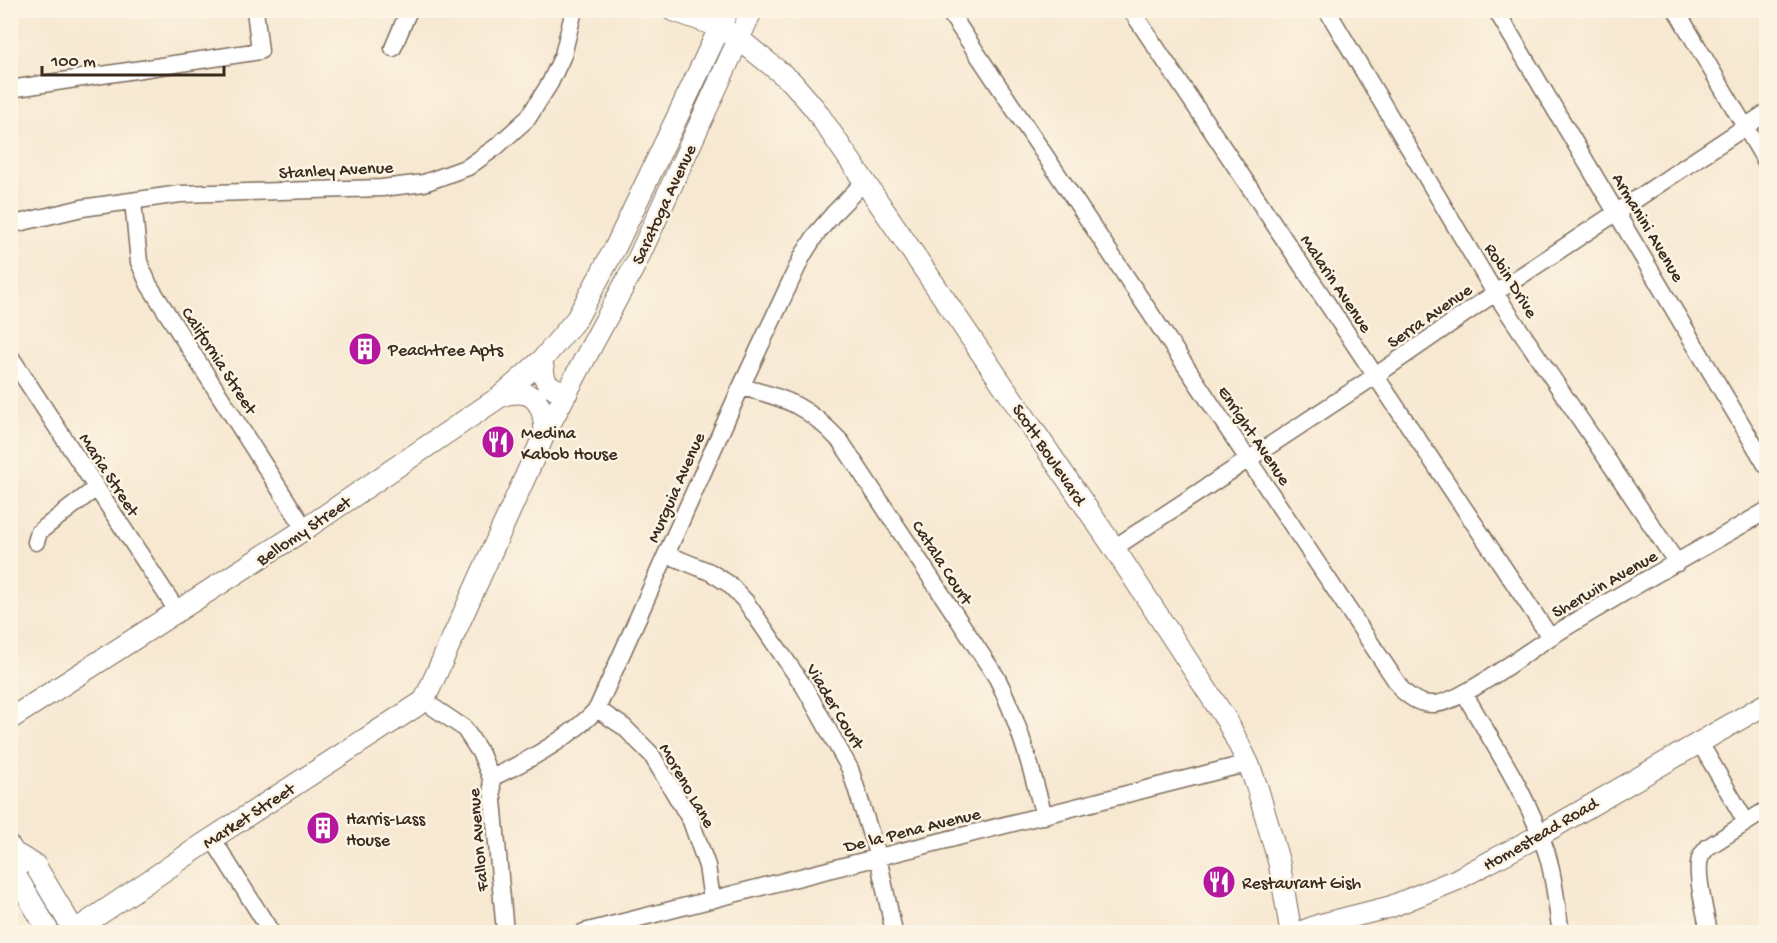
<svg xmlns="http://www.w3.org/2000/svg" width="1777" height="943" viewBox="0 0 1777 943" font-family="'Gochi Hand',sans-serif">
<style>
.lines{fill:none;stroke-linecap:round;stroke-linejoin:round}
.minor-casing{stroke:#7d6c5d;stroke-width:19}
.major-casing{stroke:#7d6c5d;stroke-width:23}
.minor{stroke:#fff;stroke-width:16}
.major{stroke:#fff;stroke-width:21}
.labels{text-anchor:middle;stroke-width:5;stroke-linejoin:round;paint-order:stroke}
.street-label{font-size:18px;fill:#3b2a1e;stroke:#fcf5e5}
.poi-label{font-size:18px;fill:#3b2a1e;stroke:#fcf5e5;text-anchor:start}
</style>
<rect width="100%" height="100%" fill="#fcf5e5"/>
<filter id="ink" filterUnits="userSpaceOnUse"><feTurbulence type="fractalNoise" baseFrequency=".0167" numOctaves="2"/><feDisplacementMap in="SourceGraphic" scale="12" xChannelSelector="R" yChannelSelector="G"/><feConvolveMatrix kernelMatrix="1 2 1 2 8 2 1 2 1" color-interpolation-filters="sRGB"/></filter>
<filter id="wash" filterUnits="userSpaceOnUse"><feTurbulence type="fractalNoise" baseFrequency=".008" numOctaves="4" result="noise"/><feDisplacementMap in="SourceGraphic" scale="24" xChannelSelector="R" yChannelSelector="G"/><feGaussianBlur stdDeviation="1.35" result="paint"/><feColorMatrix in="noise" values="0 0 0 0 0 0 0 0 0 0 0 0 0 0 0 0 0 1.4 0 .05"/><feComposite in="paint" operator="in"/></filter>
<g filter="url(#wash)">
<rect width="100%" height="100%" fill="#f7e8d1"/>
</g>
<g filter="url(#ink)">
<g class="lines">
<g class="minor-casing">
<path id="minor" d="M948 10 1402 690C1412 699 1421 705 1435 704 1462 702 1523 654 1549 638 1620 593 1694 553 1766 511
M1131 10 1550 637
M1327 10 1495 293 1677 563
M1496 10 1766 465
M1676 10 1766 162
M393 48 409 10
M10 89 260 51 255 10
M133 201 139 262 149 285 305 529
M10 225 82 208 180 194 382 188 424 183 468 167 496 147 528 118 550 83 563 55 574 10
M10 356 178 612
M741 387C787 398 808 406 841 442L997 678C1019 722 1031 768 1044 816
M36 542 39 532 96 488
M1114 548 1375 376 1495 293 1766 113
M666 554 710 572 729 584 746 602 805 688 850 769 878 857 894 932
M1464 693C1493 744 1528 795 1546 851 1555 877 1556 906 1561 932
M424 701 464 728 481 754 491 778 505 932
M597 709 624 727 651 754 691 821 707 866 712 900
M1700 743 1746 822
M491 778C528 761 569 739 597 709L741 387 803 255 817 233 835 212 865 181
M212 838 271 932
M584 932 1233 767 1249 765
M1709 932C1706 916 1695 874 1700 859 1701 854 1705 851 1708 847L1766 810"/>
</g>
<g class="major-casing">
<path id="major" d="M672 10 720 27 739 39 792 82 815 109 1114 548 1227 721 1249 765 1258 790 1279 863 1291 932
M542 360C545 383 543 385 567 393
M501 396C534 386 544 403 545 433
M10 719 305 529 501 396 542 360 577 318 616 246 728 10
M10 847 14 853 35 865 75 932
M14 853 16 876 49 932
M73 932 202 845 424 701 545 433 636 263 752 10
M1301 932 1319 925 1390 907 1456 880 1540 835 1766 704"/>
</g>
<use href="#minor" class="minor"/>
<use href="#major" class="major"/>
</g>
</g>
<defs>
<g id="building-disc" transform="scale(1.725)"><circle r="9.5" fill="#b5179e" stroke="#fcf5e5"/><path d="M-4-6H4V6H1V3H-1V6H-4ZM-2.5-4.3h1.7v1.8h-1.7ZM.8-4.3h1.7v1.8H.8ZM-2.5-1h1.7V.8h-1.7ZM.8-1h1.7V.8H.8Z" fill="#fff"/></g>
<g id="restaurant-disc" transform="scale(1.725)"><circle r="9.5" fill="#b5179e" stroke="#fcf5e5"/><path d="M-5-6h1v4h1v-4h1v4h1v-4h1v5L-1.5 .5V6h-2V.5L-5-1ZM5-6V6H3V1.5H1.5Q1.5-4 5-6Z" fill="#fff"/></g>
</defs>
<g fill-rule="evenodd">
<use href="#building-disc" x="365" y="349"/>
<use href="#restaurant-disc" x="498" y="442"/>
<use href="#building-disc" x="323" y="828"/>
<use href="#restaurant-disc" x="1219" y="882"/>
</g>
<g class="labels">
<g class="street-label">
<text transform="translate(336 169) rotate(-3)" y="6">Stanley Avenue</text>
<text transform="translate(663 204) rotate(-65)" y="6">Saratoga Avenue</text>
<text transform="translate(1649 227) rotate(59)" y="6">Armanini Avenue</text>
<text transform="translate(1512 280) rotate(58)" y="6">Robin Drive</text>
<text transform="translate(1337 283) rotate(56)" y="6">Malarin Avenue</text>
<text transform="translate(1429 315) rotate(-35)" y="6">Serra Avenue</text>
<text transform="translate(220 360) rotate(57)" y="6">California Street</text>
<text transform="translate(1255 435) rotate(56)" y="6">Enright Avenue</text>
<text transform="translate(1050 454) rotate(56)" y="6">Scott Boulevard</text>
<text transform="translate(110 474) rotate(57)" y="6">Maria Street</text>
<text transform="translate(675 487) rotate(-66)" y="6">Murguia Avenue</text>
<text transform="translate(303 530) rotate(-34)" y="6">Bellomy Street</text>
<text transform="translate(943 562) rotate(57)" y="6">Catala Court</text>
<text transform="translate(1604 583) rotate(-30)" y="6">Sherwin Avenue</text>
<text transform="translate(836 706) rotate(59)" y="6">Viader Court</text>
<text transform="translate(688 785) rotate(60)" y="6">Moreno Lane</text>
<text transform="translate(248 815) rotate(-33)" y="6">Market Street</text>
<text transform="translate(912 829) rotate(-14)" y="6">De la Pena Avenue</text>
<text transform="translate(1540 833) rotate(-30)" y="6">Homestead Road</text>
<text transform="translate(477 840) rotate(-95)" y="6">Fallon Avenue</text>
</g>
<g class="poi-label">
<text x="388" y="355">Peachtree Apts</text>
<text x="521" y="438">Medina<tspan x="521" dy="21">Kabob House</tspan></text>
<text x="346" y="824">Harris-Lass<tspan x="346" dy="21">House</tspan></text>
<text x="1242" y="888">Restaurant Gish</text>
</g>
</g>
<rect width="1777" height="943" fill="none" stroke="#fcf5e5" stroke-width="36"/>
<path d="M42 66v9h182v-9" fill="none" stroke="#3b2a1e" stroke-width="3"/>
<text x="51" y="66" font-size="18" fill="#3b2a1e" stroke="#fcf5e5" stroke-width="4.5" paint-order="stroke">100 m</text>
</svg>
